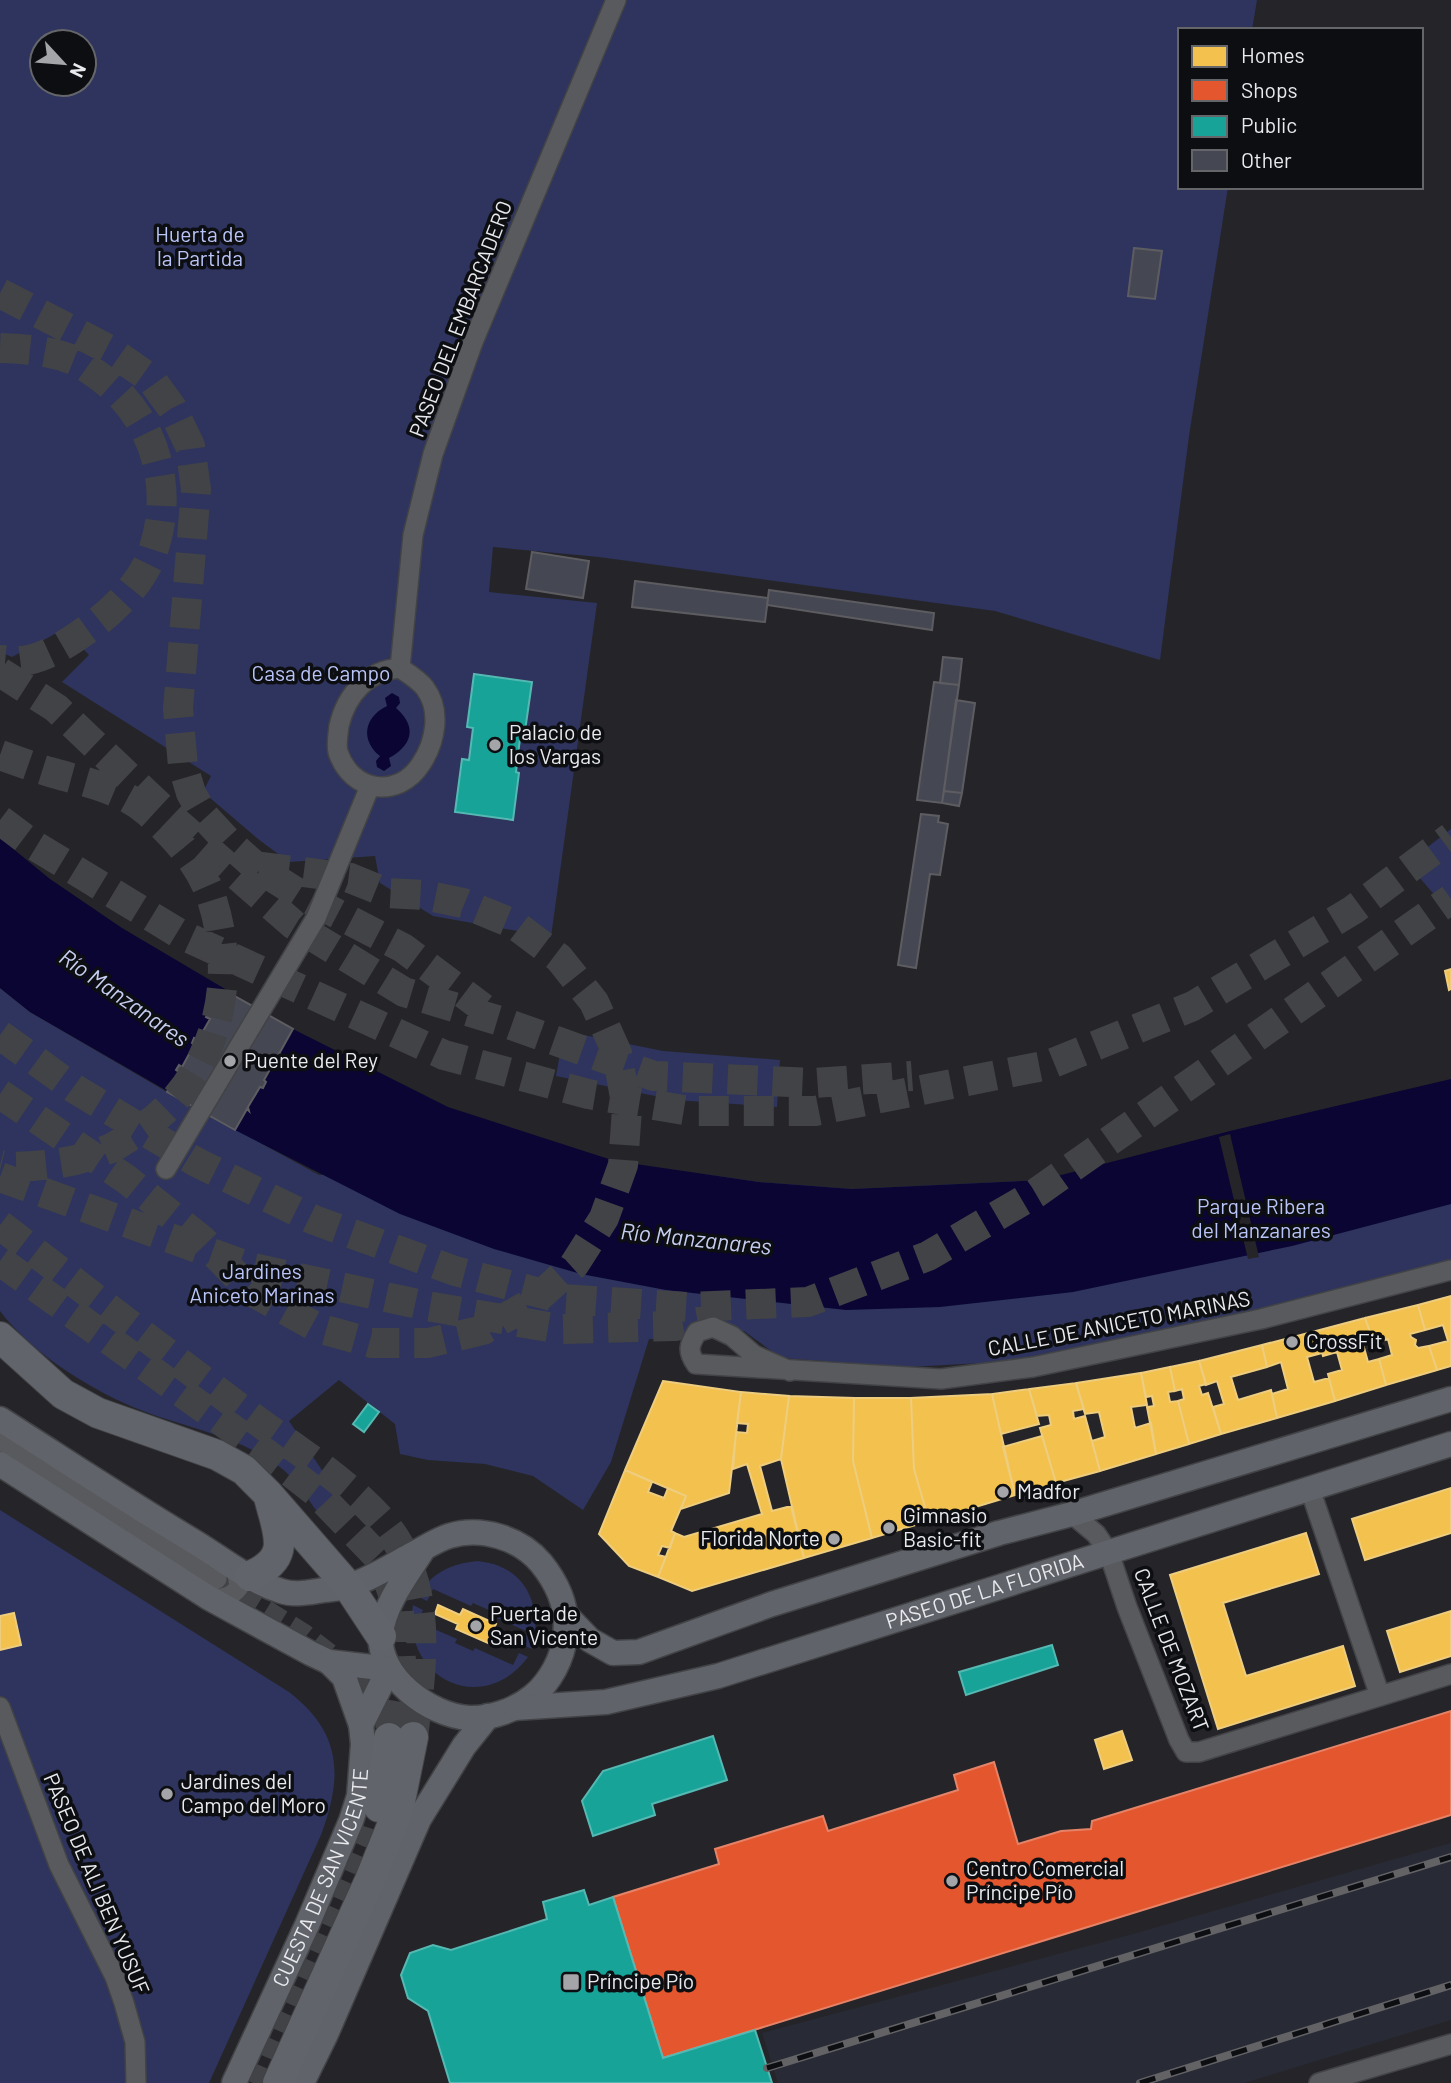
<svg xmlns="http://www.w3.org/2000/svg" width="1451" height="2083" viewBox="0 0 1451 2083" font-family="Barlow,sans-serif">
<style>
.built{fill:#282a36}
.green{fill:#2e345d;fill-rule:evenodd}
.water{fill:#0a0533}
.pier{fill:#252529}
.homes{fill:#f2c14e;stroke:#efcd7e;stroke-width:2}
.shops{fill:#e4572e;stroke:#e58368;stroke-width:2}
.public{fill:#17a398;stroke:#56b8b2;stroke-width:2}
.building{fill:#454753;stroke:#5d5d61;stroke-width:2}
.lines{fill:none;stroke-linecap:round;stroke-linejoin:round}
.minor-tunnel{stroke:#424347;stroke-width:19;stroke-dasharray:19 10;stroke-linecap:butt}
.highway-tunnel{stroke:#424347;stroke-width:30;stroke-dasharray:30 15;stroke-linecap:butt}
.minor-casing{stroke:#424346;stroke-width:22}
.major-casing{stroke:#424346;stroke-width:27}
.highway-casing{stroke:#424346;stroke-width:32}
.minor{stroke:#595a5d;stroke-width:19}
.major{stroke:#61636a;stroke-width:24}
.highway{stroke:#62646c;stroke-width:30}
.rail-casing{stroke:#636366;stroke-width:8}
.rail{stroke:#0d0e11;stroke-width:5;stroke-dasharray:16;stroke-linecap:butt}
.poi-dot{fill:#a4a5a9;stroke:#0d0e11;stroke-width:2.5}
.labels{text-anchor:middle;stroke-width:7;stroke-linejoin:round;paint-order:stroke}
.park-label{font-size:21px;fill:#b9c4f8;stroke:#0d0e11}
.street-label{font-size:21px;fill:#e8eaee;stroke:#0d0e11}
.poi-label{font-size:21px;fill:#e8eaee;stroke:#0d0e11;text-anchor:start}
.water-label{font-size:23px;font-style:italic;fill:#c5cdf0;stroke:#0d0e11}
</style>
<rect width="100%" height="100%" fill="#252529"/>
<path class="built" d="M1451 1843V2020L1244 2083H778L762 2033 1133 1934Z"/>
<path class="green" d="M0 0H1257L1252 30H1180V187H1228L1189 436 1160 660 995 611 599 557 493 547 489 592 597 603 551 937 433 916 380 883 375 856 289 862 258 839 203 792 211 776 62 682 89 655 64 629 12 657 0 652ZM42 42H84V84H42Z
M1451 829V913H1450L1407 863Z
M0 988 30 1012 167 1092 319 1175 703 1174 759 1182 852 1189 1042 1180 1451 1080V1261L1274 1309 1065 1352 982 1363 908 1367 781 1358 744 1331 686 1333 679 1339H649L611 1462 583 1510 533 1476 485 1464 428 1460 400 1454 395 1424 339 1380 289 1421 350 1512 328 1526C315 1510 296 1479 281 1468 240 1436 190 1429 143 1411 94 1392 32 1354 0 1311Z
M564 1031 663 1051 780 1060 777 1107 675 1100 556 1076Z
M0 1510 289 1692C342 1733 343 1776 321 1835L209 2083H0Z
M477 1561C484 1562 492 1563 499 1566 533 1580 541 1616 532 1649L523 1645 528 1632 490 1615 491 1611 473 1603 471 1606 433 1589 427 1601 417 1596C432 1573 450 1564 477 1561Z
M413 1605 423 1610 418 1622 457 1639 455 1643 473 1651 475 1648 513 1665 519 1653 528 1657C483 1718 401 1679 413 1605Z"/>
<path class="water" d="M392 693 399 697 400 703 396 708C417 726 413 745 389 758L391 766 384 771 377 767 376 761 380 756C360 740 364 717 387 706L385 698Z
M0 838 50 879 122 928 293 1029 448 1107 615 1161 759 1182 852 1189 1042 1180 1230 1131 1451 1079V1204L1292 1246 1073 1292 940 1307 846 1310 666 1290 581 1274 494 1249 400 1214 235 1130 30 1012 0 988Z"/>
<path class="pier" d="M1230 1134 1259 1257 1248 1259 1219 1137Z"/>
<path class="homes" d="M1451 969V989L1449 990 1445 971Z
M1451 1296V1366L1437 1370 1429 1346 1448 1341 1443 1325 1425 1330 1418 1305Z
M1418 1305 1425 1330 1410 1334 1411 1337 1416 1340 1415 1345 1418 1348 1429 1346 1437 1370 1386 1385 1379 1359 1392 1355 1388 1339 1374 1343 1365 1318Z
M1365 1318 1373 1341 1363 1344 1368 1362 1379 1359 1386 1385 1335 1401 1328 1374 1342 1370 1337 1352 1323 1356 1316 1331Z
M1316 1331 1322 1353 1307 1357 1314 1382 1329 1378 1335 1401 1277 1418 1272 1394 1288 1389 1281 1362 1267 1367 1262 1345Z
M1262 1345 1267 1367 1231 1377 1238 1400 1271 1390 1277 1418 1221 1434 1213 1407 1224 1404 1217 1381 1206 1385 1199 1361Z
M1199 1361 1206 1384 1199 1386 1202 1395 1208 1393 1221 1434 1189 1444 1178 1401 1184 1399 1182 1389 1175 1391 1170 1367Z
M1170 1367 1175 1391 1168 1392 1170 1402 1178 1401 1189 1444 1156 1454 1147 1407 1154 1406 1152 1396 1146 1397 1141 1373Z
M1141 1373 1147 1405 1131 1407 1135 1428 1151 1423 1156 1454 1100 1471 1092 1441 1105 1437 1099 1412 1085 1414 1076 1383Z
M663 1381 741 1392 729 1493 681 1509 686 1496 625 1470Z
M1076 1383 1084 1409 1073 1411 1074 1419 1085 1416 1100 1471 1056 1483 1040 1428 1051 1425 1049 1415 1037 1416 1029 1389Z
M1029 1389 1039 1424 1001 1434 992 1394Z
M741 1392 789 1396 781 1459 760 1466 772 1511 791 1506 804 1558 692 1591 658 1577 675 1533 684 1537 762 1514 747 1464 733 1469 736 1432 747 1433 748 1424 737 1423Z
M992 1394 1015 1495 929 1521 914 1469 911 1398Z
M789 1396 854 1398 853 1461 872 1538 804 1558 781 1459Z
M854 1398H911L914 1469 929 1521 872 1538 853 1461Z
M1042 1436 1056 1483 1015 1495 1003 1447Z
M625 1470 652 1482 648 1492 664 1498 668 1488 686 1496 671 1531 675 1533 670 1548 662 1546 658 1555 666 1557 658 1577 629 1566 599 1534Z
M1451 1488V1533L1365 1560 1352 1519Z
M1306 1533 1319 1574 1223 1603 1246 1676 1343 1646 1355 1686 1218 1729 1170 1575Z
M438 1605 460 1615 463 1609 496 1624 493 1630 512 1638 508 1647 490 1639 488 1643 456 1629 458 1624 435 1614Z
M1451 1611V1656L1400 1672 1387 1631Z
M14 1613 21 1645 0 1650V1616Z
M1122 1731 1132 1760 1104 1769 1095 1740Z"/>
<path class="shops" d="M1451 1711V1815L663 2058 613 1897 719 1864 715 1849 823 1816 828 1831 958 1790 954 1775 994 1762 1018 1844 1061 1831 1091 1829 1092 1821Z"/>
<path class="public" d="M474 674 532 682 525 731 521 730 516 772 519 773 513 820 455 812 462 759 469 760 473 728 467 727Z
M368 1404 379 1412 364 1432 353 1424Z
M1052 1645 1058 1665 966 1695 959 1672Z
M713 1736 727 1780 652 1804 655 1815 593 1836 582 1801 603 1771Z
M584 1890 589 1905 613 1897 663 2058 755 2030 772 2083H450L428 2011 408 1998 401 1975 410 1953 433 1945 451 1950 547 1919 543 1902Z"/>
<path class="building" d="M1134 248 1162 251 1155 299 1128 296Z
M532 552 589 561 583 598 526 589Z
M635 581 768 598 765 622 632 607Z
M769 590 934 613 932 630 767 605Z
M943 657 962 659 959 685 940 683Z
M934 682 959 685 942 803 917 800Z
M956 700 975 703 962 793 944 791Z
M944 791 962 793 959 806 942 803Z
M921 814 939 816 938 822 948 824 940 875 930 874 916 968 898 965Z
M226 991 293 1029 279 1054 282 1055H278L264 1080 266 1082 263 1088 260 1087 248 1107 249 1111 247 1109 235 1130 167 1092 179 1072 176 1070 179 1065 182 1067 194 1045 192 1043 194 1038 198 1040 210 1019 206 1017 209 1012 213 1014Z"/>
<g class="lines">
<path class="minor-tunnel" d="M217 1579 304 1633 345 1665 374 1701 382 1736V1751
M253 2083 363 1834 376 1794"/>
<path class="highway-tunnel" d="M0 293 108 349 151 379 172 408 190 446 196 489 178 709 183 766 191 793 205 817 228 842 255 866 299 894 403 948 483 1008
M0 348C27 349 53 351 78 362 84 365 90 370 96 374 152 413 175 482 154 548 144 581 116 609 88 629 70 642 44 659 21 661 15 662 7 660 0 660
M0 672 56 708 174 820 294 925 404 992 500 1021 654 1076 814 1083 912 1076
M0 755C17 761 33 767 50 772 84 782 120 788 148 812 172 834 197 860 209 891 242 980 216 1083 134 1134 125 1139 116 1147 106 1150 73 1164 43 1166 8 1167L0 1165
M0 820 32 844 180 934 444 1055 588 1094 690 1111H815L1048 1065 1193 1006 1353 910 1451 837
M0 1035 75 1089 196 1162 314 1220 455 1271 563 1299 688 1307 808 1302 928 1256 1036 1193 1451 899
M0 1094 126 1179 202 1240 251 1291 318 1328 372 1343H428L483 1330 532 1303 574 1265 604 1218 623 1165 627 1109 617 1053 594 1002 559 958 514 924 463 903 424 895 387 893 350 878 255 866
M0 1177 253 1268 427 1306 560 1329 675 1326 709 1320
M0 1225C82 1288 165 1352 248 1414 293 1448 372 1496 399 1545 432 1604 421 1674 413 1737
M0 1261 267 1454 316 1492 381 1560 399 1611 400 1636 401 1665 389 1738"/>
<g class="minor-casing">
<path id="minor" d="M400 668 413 535 433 454 473 342 616 0
M400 668C409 674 419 680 425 688 442 711 435 743 421 764 398 800 351 792 338 752 336 745 338 734 339 726 346 695 368 670 400 668Z
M166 1169 316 918 370 786
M790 1371 754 1355 732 1336 713 1327 697 1332C689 1345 687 1351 696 1364L941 1379 1033 1367 1261 1319 1451 1270
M0 1440 217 1579
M1310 1489 1380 1696
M1072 1514 1096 1534 1109 1553 1127 1607 1179 1740 1186 1752H1199L1451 1674
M209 1598C223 1598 230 1599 239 1587L236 1568
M0 1707 59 1865 115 1977 124 2003 135 2042 136 2083
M1319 2083 1451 2044"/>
</g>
<g class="major-casing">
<g id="major">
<path d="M0 1419C66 1461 131 1504 198 1544 224 1560 251 1582 281 1591 293 1595 305 1593 318 1591 328 1589 340 1589 349 1586 371 1579 391 1566 411 1555 423 1549 436 1540 449 1536 481 1526 520 1538 541 1563 558 1584 569 1609 565 1636 563 1658 550 1682 533 1696 516 1710 490 1719 469 1718 430 1716 376 1676 381 1633 385 1602 408 1574 424 1548"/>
<path d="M0 1464 209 1598 310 1653 329 1662 389 1669"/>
<path d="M565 1614 590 1640 613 1653 639 1652 772 1604 999 1533 1072 1514 1451 1399"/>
<path id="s1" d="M515 1708 606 1702 718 1676 1451 1444"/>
<path d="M361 1725 389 1669"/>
<path id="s2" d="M234 2083 307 1925 351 1821 359 1796 363 1744 361 1725 344 1677 329 1662"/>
<path d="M302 2083 326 2034 419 1819 464 1746 488 1716"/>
</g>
</g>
<g class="highway-casing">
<path id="highway" d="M0 1337 63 1394 98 1413 217 1455 244 1470 268 1494 348 1586 381 1636
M250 1576C293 1558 278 1534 269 1497
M379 1807 389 1738
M278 2083 370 1880 398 1811 413 1737"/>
</g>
<use href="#minor" class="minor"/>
<use href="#major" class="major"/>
<use href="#highway" class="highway"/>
<g class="rail-casing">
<path id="rail" d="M767 2068 1451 1857
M1140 2083 1451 1985"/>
</g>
<use href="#rail" class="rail"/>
</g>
<g class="poi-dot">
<circle cx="495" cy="745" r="7"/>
<circle cx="230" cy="1061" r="7"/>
<circle cx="1292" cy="1342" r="7"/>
<circle cx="1003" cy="1492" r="7"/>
<circle cx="889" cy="1528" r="7"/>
<circle cx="834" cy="1539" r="7"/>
<circle cx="476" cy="1626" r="7"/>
<circle cx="167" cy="1794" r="7"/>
<circle cx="952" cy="1881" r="7"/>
<rect x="562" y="1973" width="18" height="18" rx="3.5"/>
</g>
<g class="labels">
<g class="park-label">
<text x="200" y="242">Huerta de<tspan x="200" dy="24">la Partida</tspan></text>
<text x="321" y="681">Casa de Campo</text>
<text x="1261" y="1214">Parque Ribera<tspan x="1261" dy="24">del Manzanares</tspan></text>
<text x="262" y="1279">Jardines<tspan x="262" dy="24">Aniceto Marinas</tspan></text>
</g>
<g class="street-label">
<text transform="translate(461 319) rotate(-69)" y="7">PASEO DEL EMBARCADERO</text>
<text transform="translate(1119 1324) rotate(-11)" y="7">CALLE DE ANICETO MARINAS</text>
<text dy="7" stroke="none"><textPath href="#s1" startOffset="486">PASEO DE LA FLORIDA</textPath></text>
<text transform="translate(1171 1650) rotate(69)" y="7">CALLE DE MOZART</text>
<text dy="7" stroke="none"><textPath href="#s2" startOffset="224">CUESTA DE SAN VICENTE</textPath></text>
<text transform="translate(96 1884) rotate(67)" y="7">PASEO DE ALI BEN YUSUF</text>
</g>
<g class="poi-label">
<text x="509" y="740">Palacio de<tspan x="509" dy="24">los Vargas</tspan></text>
<text x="244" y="1068">Puente del Rey</text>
<text x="1306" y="1349">CrossFit</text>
<text x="1017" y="1499">Madfor</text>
<text x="903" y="1523">Gimnasio<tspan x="903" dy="24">Basic-fit</tspan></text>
<text x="820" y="1546" text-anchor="end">Florida Norte</text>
<text x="490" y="1621">Puerta de<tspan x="490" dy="24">San Vicente</tspan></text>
<text x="181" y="1789">Jardines del<tspan x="181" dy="24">Campo del Moro</tspan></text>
<text x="966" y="1876">Centro Comercial<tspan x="966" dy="24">Príncipe Pío</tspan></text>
<text x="587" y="1989">Príncipe Pío</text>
</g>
<g class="water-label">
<text transform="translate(124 998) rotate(35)" y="8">Río Manzanares</text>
<text transform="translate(696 1239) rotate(6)" y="8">Río Manzanares</text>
</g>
</g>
<rect x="1178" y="28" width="245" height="161" fill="#0d0e11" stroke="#656669" stroke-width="2"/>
<rect x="1192" y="46" width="35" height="21" fill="#f2c14e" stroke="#656669" stroke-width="2"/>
<text x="1241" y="63" font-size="21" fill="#e8eaee">Homes</text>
<rect x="1192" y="80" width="35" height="21" fill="#e4572e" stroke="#656669" stroke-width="2"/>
<text x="1241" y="98" font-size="21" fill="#e8eaee">Shops</text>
<rect x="1192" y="116" width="35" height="21" fill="#17a398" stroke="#656669" stroke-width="2"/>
<text x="1241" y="133" font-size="21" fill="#e8eaee">Public</text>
<rect x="1192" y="150" width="35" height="21" fill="#454753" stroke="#656669" stroke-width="2"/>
<text x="1241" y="168" font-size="21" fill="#e8eaee">Other</text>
<g transform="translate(63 63) rotate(116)"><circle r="33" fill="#0d0e11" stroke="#656669" stroke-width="2"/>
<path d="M0-5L12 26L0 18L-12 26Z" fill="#a4a5a9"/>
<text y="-10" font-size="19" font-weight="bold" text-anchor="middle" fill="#e8eaee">N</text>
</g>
</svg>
